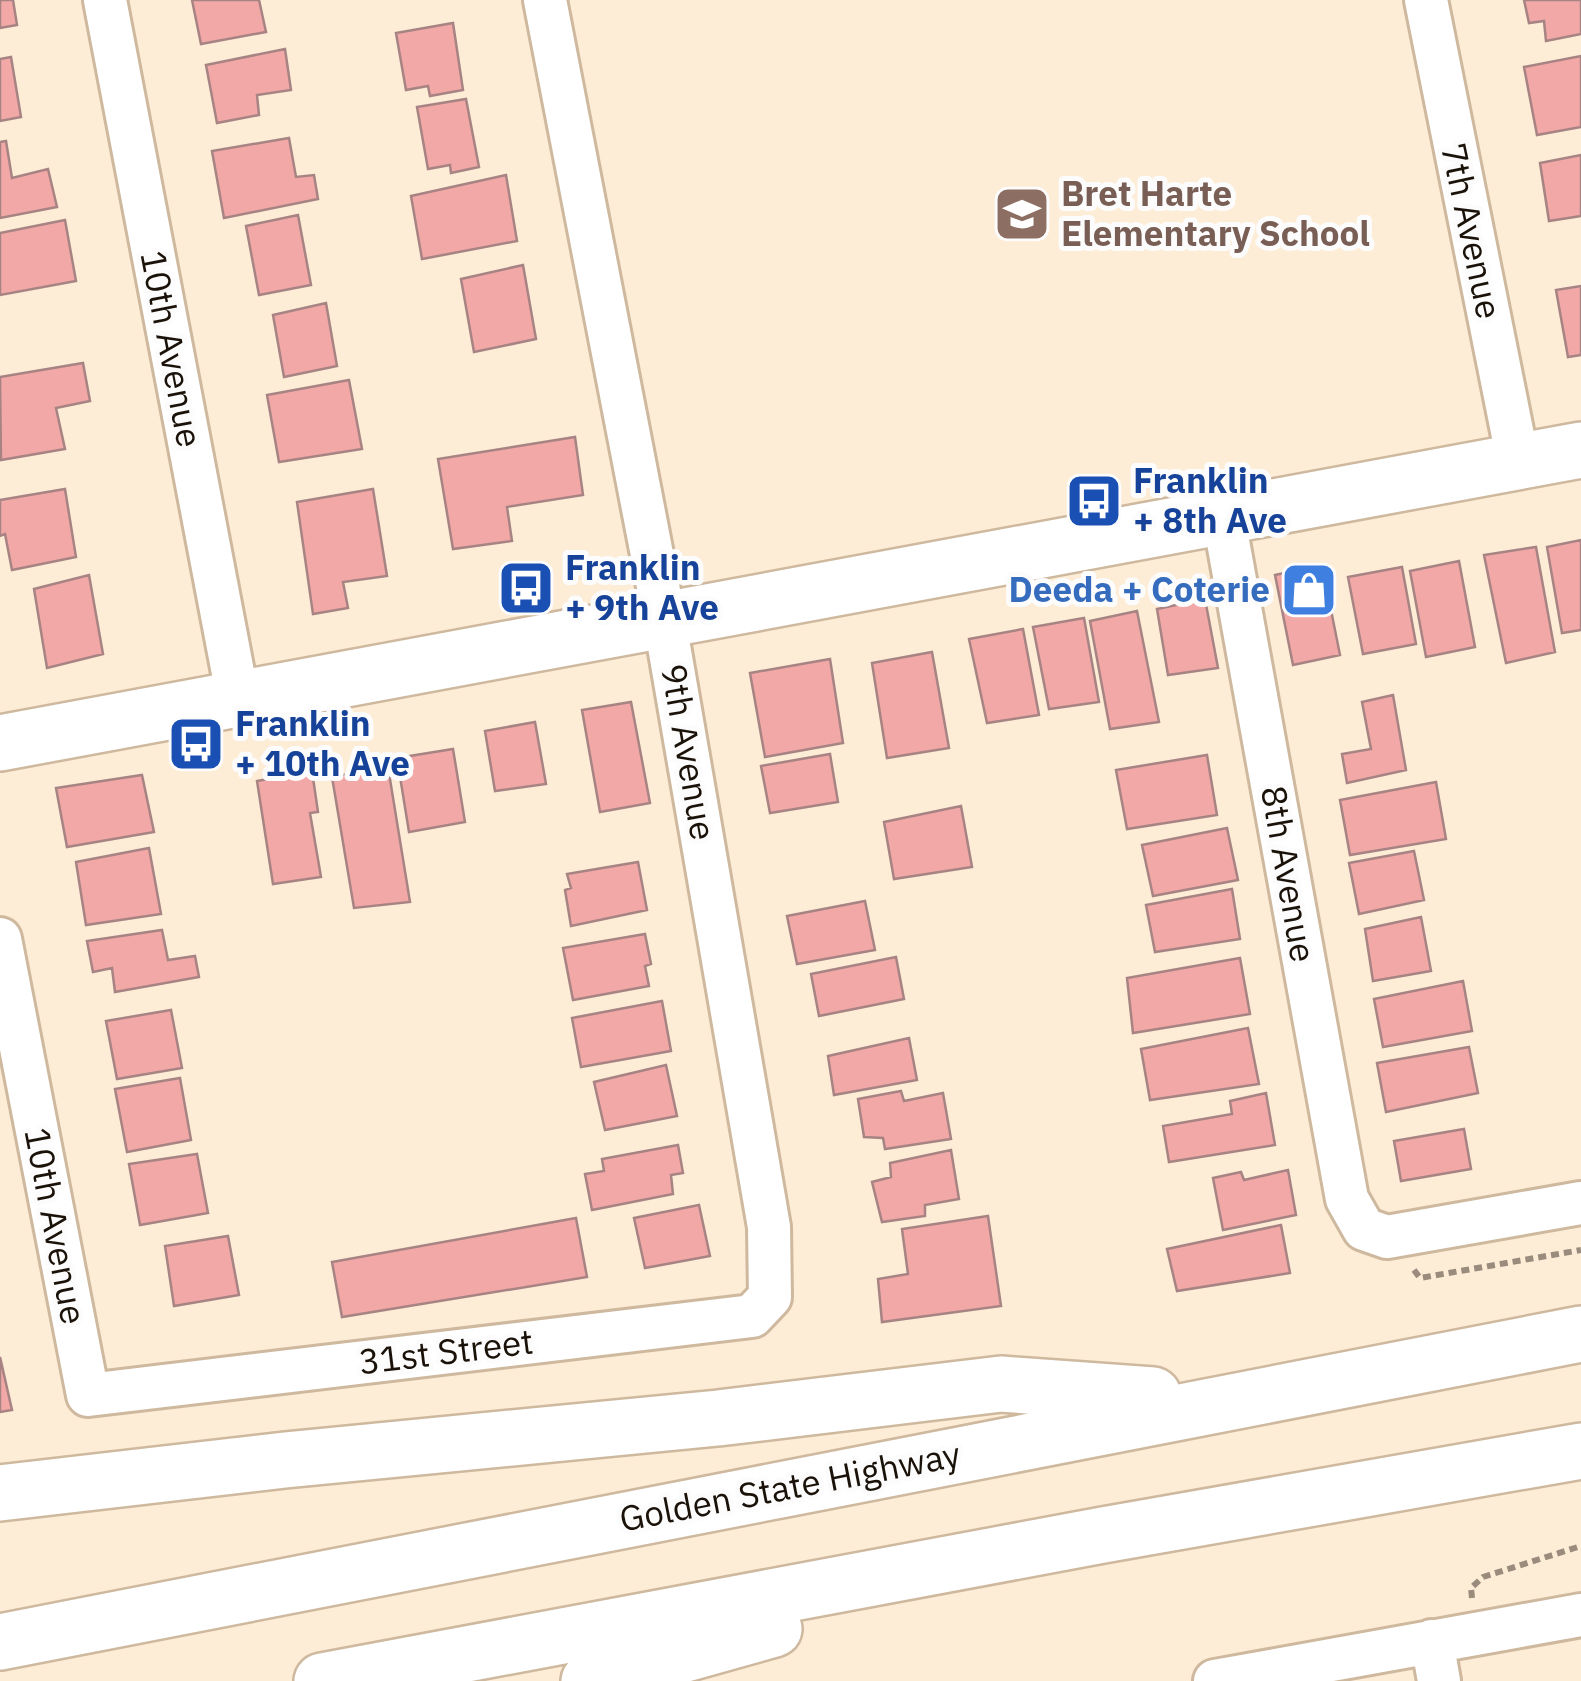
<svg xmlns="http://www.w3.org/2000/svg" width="1581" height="1681" viewBox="0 0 1581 1681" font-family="'IBM Plex Sans',sans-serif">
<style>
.building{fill:#f2a8a6;stroke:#a78483;stroke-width:2.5}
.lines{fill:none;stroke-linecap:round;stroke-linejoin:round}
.street-casing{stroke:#ceb99f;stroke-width:48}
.secondary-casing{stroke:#ceb99f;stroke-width:60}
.highway-casing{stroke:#ceb99f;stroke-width:60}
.path{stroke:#998c7c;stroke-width:6;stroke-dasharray:8 5;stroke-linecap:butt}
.street{stroke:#fff;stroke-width:42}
.secondary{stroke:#fff;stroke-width:55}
.highway{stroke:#fff;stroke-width:55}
.labels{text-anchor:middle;stroke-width:10;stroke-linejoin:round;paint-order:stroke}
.education-label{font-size:35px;font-weight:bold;fill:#785e54;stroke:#fcfcfc;text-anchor:start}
.street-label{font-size:35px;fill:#1a1209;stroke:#fcfcfc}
.transit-label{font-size:35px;font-weight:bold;fill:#164399;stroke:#fcfcfc;text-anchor:start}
.shop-label{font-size:35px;font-weight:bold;fill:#366cbe;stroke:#fcfcfc;text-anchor:end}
</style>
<rect width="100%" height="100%" fill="#fdecd6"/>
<path class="building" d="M0 0H13L17 25 0 28Z
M192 0H259L266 32 201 44Z
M1524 0H1581V34L1546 41 1544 21 1529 23Z
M453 23 463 90 430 96 428 86 406 90 396 33Z
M285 49 291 90 257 95 259 115 217 123 206 65Z
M1581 56V127L1537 135 1524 67Z
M11 57 21 117 0 121V59Z
M466 99 479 167 451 173 450 165 428 169 417 107Z
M289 138 296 177 314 175 318 199 224 218 212 151Z
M6 141 12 178 48 169 57 207 0 218V142Z
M1581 155V216L1549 221 1540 163Z
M506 175 517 241 422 259 411 196Z
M298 215 311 285 259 295 246 226Z
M65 220 76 281 0 295V233Z
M523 265 536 339 474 352 461 279Z
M1581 286V355L1568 357 1556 290Z
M326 303 337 366 284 377 273 315Z
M83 363 90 401 56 408 65 449 1 460 0 377Z
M349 380 362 449 279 462 267 395Z
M575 437 583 495 507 507 512 541 453 549 438 459Z
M65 489 76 557 12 570 5 534 0 536V500Z
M373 489 387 576 343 582 348 608 313 614 297 502Z
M1581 540V630L1562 633 1547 547Z
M1536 547 1555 652 1506 663 1484 555Z
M1459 561 1475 647 1426 657 1410 571Z
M1322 565 1340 655 1293 665 1275 575Z
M1402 567 1416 644 1363 654 1348 577Z
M89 575 103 654 47 668 34 589Z
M1205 599 1218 668 1168 675 1157 609Z
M1137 611 1159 722 1110 729 1090 621Z
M1084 618 1099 702 1049 709 1033 627Z
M1023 629 1039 715 987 723 969 639Z
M932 652 949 748 887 758 872 663Z
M830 659 843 743 765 757 750 673Z
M1393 695 1406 770 1347 783 1342 754 1371 749 1362 702Z
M631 702 650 803 600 812 582 710Z
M535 722 546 784 495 791 485 731Z
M453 749 465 822 409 832 397 758Z
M830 754 838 802 770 813 761 766Z
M1207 755 1217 815 1127 829 1116 770Z
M388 767 410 902 354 908 332 777Z
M312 771 318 812 310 813 321 877 273 884 257 781Z
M142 775 154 832 67 847 56 788Z
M1436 782 1446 839 1350 855 1340 800Z
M961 806 972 867 894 879 884 822Z
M1227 828 1238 880 1153 896 1142 845Z
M149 848 161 914 86 925 76 862Z
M1414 851 1424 900 1359 914 1349 863Z
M638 862 647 910 571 926 565 890 571 888 567 874Z
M1232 889 1240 939 1155 952 1146 905Z
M865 901 875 950 797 964 787 916Z
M1421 917 1431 971 1373 981 1365 929Z
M162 930 168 960 195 956 199 977 115 992 112 968 93 972 87 941Z
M645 934 651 964 645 966 649 986 573 1000 563 948Z
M896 957 904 999 819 1016 811 974Z
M1240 958 1250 1014 1133 1033 1127 978Z
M1463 981 1472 1031 1383 1047 1374 999Z
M662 1001 671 1051 581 1067 572 1018Z
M171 1010 182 1068 117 1079 106 1021Z
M1248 1028 1259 1084 1150 1100 1141 1049Z
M909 1038 917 1080 834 1095 828 1056Z
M1469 1047 1478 1093 1386 1112 1377 1063Z
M666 1065 677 1116 605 1130 594 1082Z
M180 1078 191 1140 127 1152 115 1089Z
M901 1091 904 1101 943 1093 951 1139 885 1149 883 1138 864 1137 858 1099Z
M1266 1093 1275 1145 1169 1162 1163 1126 1232 1114 1230 1101Z
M1464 1129 1471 1169 1401 1181 1394 1141Z
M678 1145 683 1173 671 1175 673 1194 592 1210 585 1174 604 1171 602 1159Z
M951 1150 959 1199 925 1205V1216L882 1222 872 1182 891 1177 890 1163Z
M197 1154 208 1213 140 1225 129 1164Z
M1288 1170 1296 1215 1223 1230 1213 1178 1241 1172 1244 1180Z
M699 1205 710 1256 645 1268 634 1218Z
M988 1216 1001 1306 882 1322 878 1279 908 1274 902 1229Z
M576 1218 587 1277 342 1317 332 1262Z
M1281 1225 1290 1273 1177 1291 1167 1249Z
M228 1236 239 1295 174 1306 165 1246Z
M0 1357 12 1410 0 1412Z"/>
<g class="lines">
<g class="street-casing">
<path id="street" d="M105 0 238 699
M1426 0 1518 461
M1223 514 1347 1199 1364 1229 1387 1237 1581 1203
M0 939 88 1395 752 1316 770 1297 769 1227 664 617 545 0
M1432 1641 1439 1681
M1215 1681 1581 1615"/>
</g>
<g class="secondary-casing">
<path id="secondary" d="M0 743 1581 450"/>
</g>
<g class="highway-casing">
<path id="highway" d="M0 1493 285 1460 718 1418 1001 1384 1153 1395
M0 1642C528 1544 1053 1432 1581 1334
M322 1681 1103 1535 1581 1451
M589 1681 774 1629"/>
</g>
<path class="path" d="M1414 1270 1420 1278 1581 1250
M1472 1598 1471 1588 1483 1577 1581 1546"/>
<use href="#street" class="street"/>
<use href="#secondary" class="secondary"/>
<use href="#highway" class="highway"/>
</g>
<defs>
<g id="school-square" transform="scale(2.875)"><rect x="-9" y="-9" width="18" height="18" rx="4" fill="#8d6e63" stroke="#fcfcfc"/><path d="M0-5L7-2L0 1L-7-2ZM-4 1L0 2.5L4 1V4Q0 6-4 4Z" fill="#fff"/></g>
<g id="bus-square" transform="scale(2.875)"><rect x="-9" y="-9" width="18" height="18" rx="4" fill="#1a4fb4" stroke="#fcfcfc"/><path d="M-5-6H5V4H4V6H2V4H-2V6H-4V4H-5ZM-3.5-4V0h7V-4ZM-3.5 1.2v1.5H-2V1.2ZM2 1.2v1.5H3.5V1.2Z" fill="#fff"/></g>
<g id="shop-square" transform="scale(2.875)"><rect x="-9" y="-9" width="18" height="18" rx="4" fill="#3f7fe0" stroke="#fcfcfc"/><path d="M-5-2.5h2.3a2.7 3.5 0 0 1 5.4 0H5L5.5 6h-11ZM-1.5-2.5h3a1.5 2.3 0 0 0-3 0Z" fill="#fff"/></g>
</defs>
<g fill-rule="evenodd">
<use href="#school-square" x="1022" y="214"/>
<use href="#bus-square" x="1094" y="501"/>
<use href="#bus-square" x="526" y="588"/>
<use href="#shop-square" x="1309" y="590"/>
<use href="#bus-square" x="196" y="744"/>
</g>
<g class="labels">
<g class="education-label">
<text x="1061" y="206">Bret Harte<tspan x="1061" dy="40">Elementary School</tspan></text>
</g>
<g class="street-label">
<text transform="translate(1471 231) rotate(78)" y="12">7th Avenue</text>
<text transform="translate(171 349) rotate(79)" y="12">10th Avenue</text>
<text transform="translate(688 752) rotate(80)" y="12">9th Avenue</text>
<text transform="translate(1288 874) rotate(80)" y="12">8th Avenue</text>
<text transform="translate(55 1226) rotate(79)" y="12">10th Avenue</text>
<text transform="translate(446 1352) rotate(-7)" y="12">31st Street</text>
<text transform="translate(790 1487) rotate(-11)" y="12">Golden State Highway</text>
</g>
<g class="transit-label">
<text x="1133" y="493">Franklin<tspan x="1133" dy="40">+ 8th Ave</tspan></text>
<text x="565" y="580">Franklin<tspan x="565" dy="40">+ 9th Ave</tspan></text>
<text x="235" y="736">Franklin<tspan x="235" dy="40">+ 10th Ave</tspan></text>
</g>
<g class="shop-label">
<text x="1270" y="602">Deeda + Coterie</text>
</g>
</g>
</svg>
